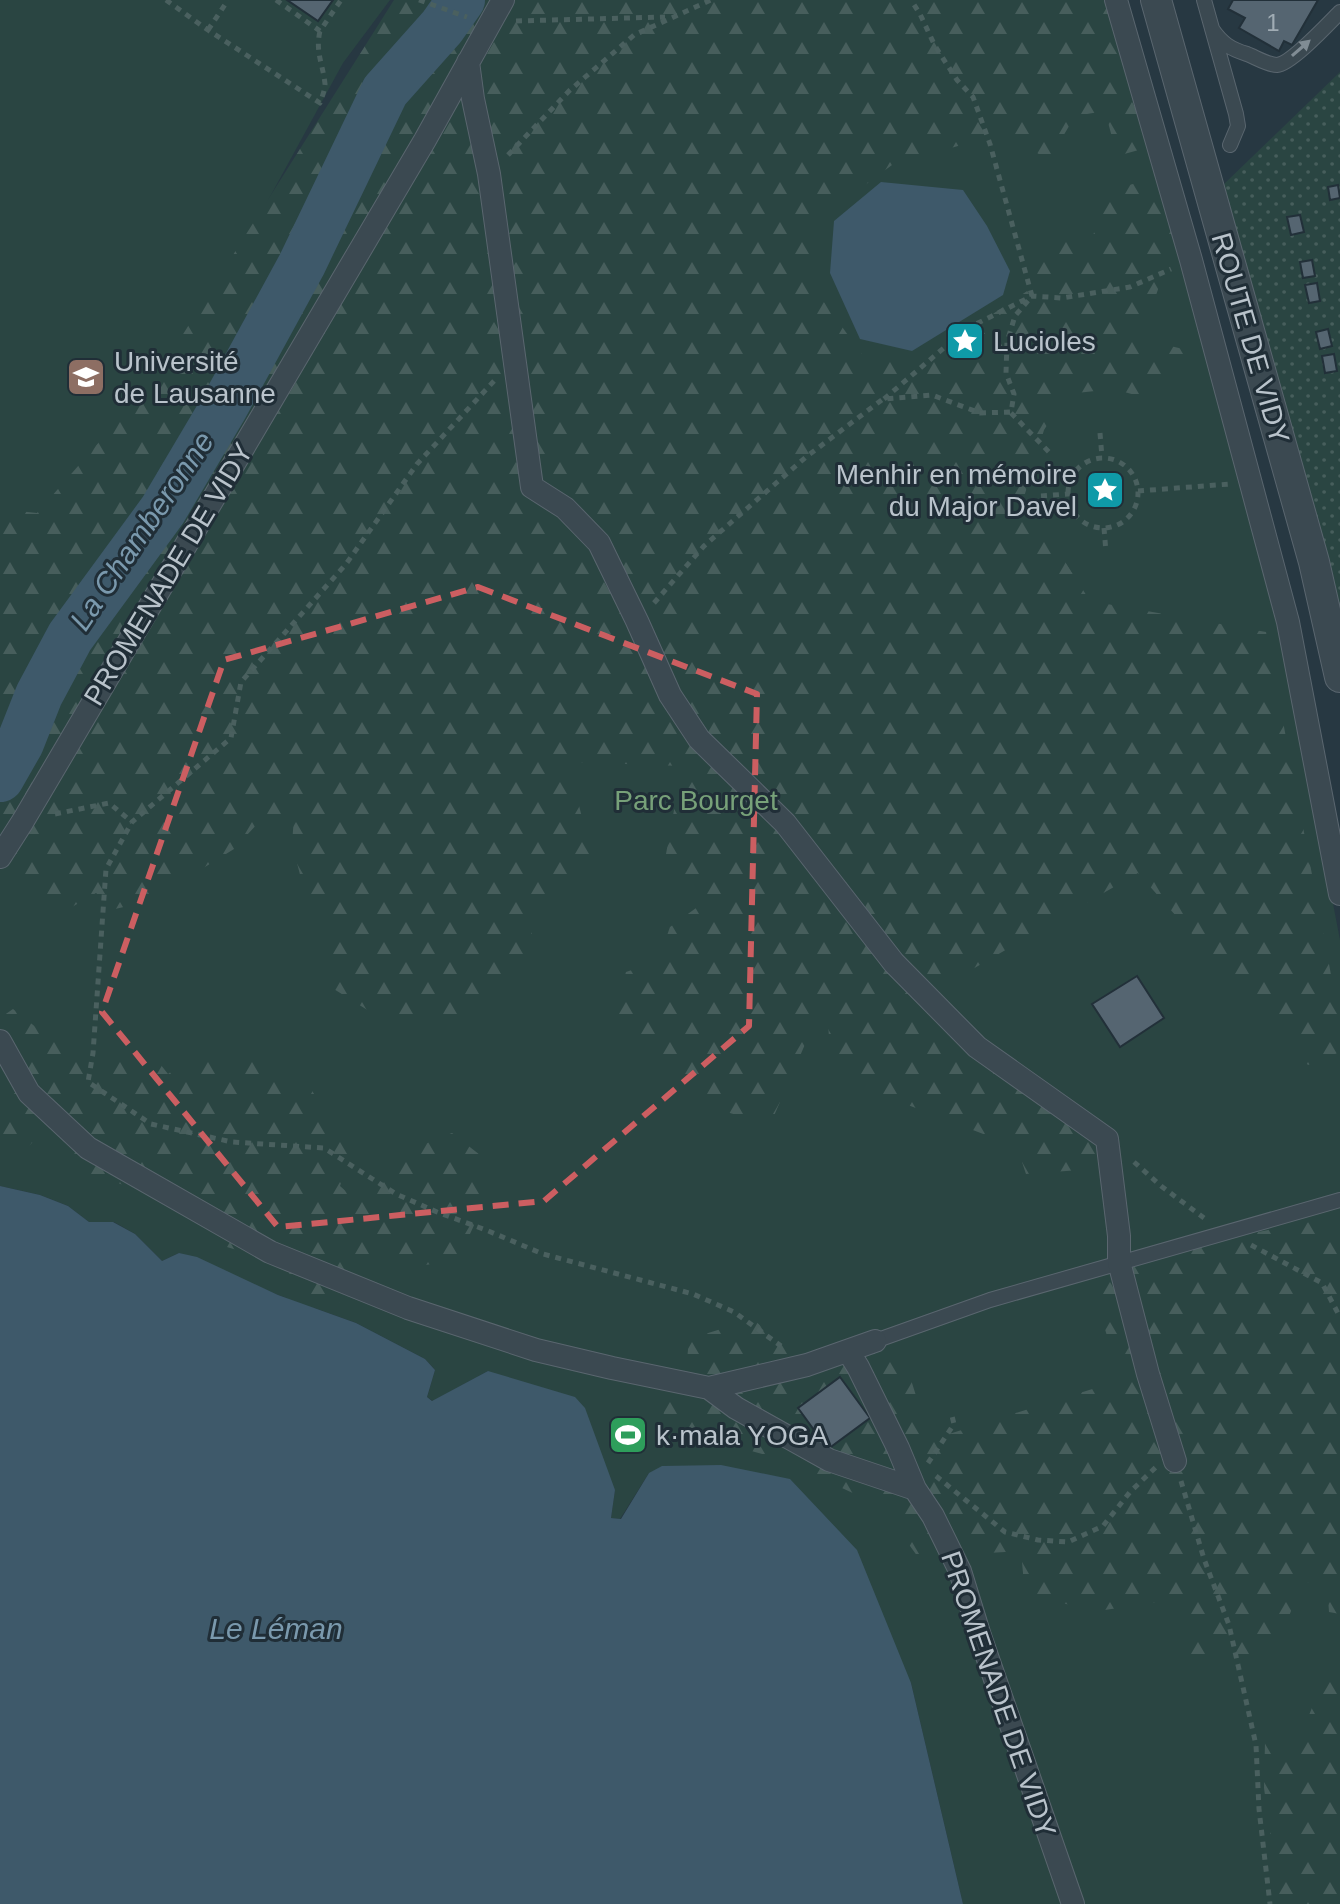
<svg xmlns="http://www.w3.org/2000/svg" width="1340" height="1904" viewBox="0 0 1340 1904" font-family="Helvetica,sans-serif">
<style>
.green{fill:#2a4542}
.forest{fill:url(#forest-firs)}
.garden{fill:url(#garden-dots)}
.water{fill:#3e596a}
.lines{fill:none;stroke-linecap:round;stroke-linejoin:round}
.river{stroke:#3e596a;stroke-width:48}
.building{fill:#556571;stroke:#223039;stroke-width:2}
.service-casing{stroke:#5a666f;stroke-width:16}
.pedestrian-casing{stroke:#5a666f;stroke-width:24}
.minor-casing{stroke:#5a666f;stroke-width:32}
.path{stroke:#4a605f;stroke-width:5;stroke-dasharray:6 6;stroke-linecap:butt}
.service{stroke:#3b4951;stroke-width:14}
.pedestrian{stroke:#3b4951;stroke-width:22}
.minor{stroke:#3b4951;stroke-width:30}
.oneway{fill:#808c94}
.marked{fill:none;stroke:#cc5e61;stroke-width:6;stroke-dasharray:16 10;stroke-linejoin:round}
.labels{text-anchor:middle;stroke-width:6;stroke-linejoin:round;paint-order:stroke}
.number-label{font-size:24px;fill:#a0acb4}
.street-label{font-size:28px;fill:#b9c3cb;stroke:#202e37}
.poi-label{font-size:28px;fill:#b9c3cb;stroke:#202e37;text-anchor:start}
.park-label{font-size:28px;fill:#77a179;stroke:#202e37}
.water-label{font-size:30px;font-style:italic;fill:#7a99ad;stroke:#202e37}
</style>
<defs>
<pattern id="forest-firs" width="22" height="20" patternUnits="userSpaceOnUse" patternTransform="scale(2)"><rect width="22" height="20" fill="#2a4542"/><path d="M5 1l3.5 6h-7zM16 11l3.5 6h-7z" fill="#475e5c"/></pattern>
<pattern id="garden-dots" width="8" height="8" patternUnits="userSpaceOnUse" patternTransform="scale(2)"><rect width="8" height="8" fill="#2a4542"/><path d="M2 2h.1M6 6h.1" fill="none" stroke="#475e5c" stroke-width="1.8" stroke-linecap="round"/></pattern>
</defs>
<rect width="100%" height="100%" fill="#273842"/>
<path class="green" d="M0 0H390L343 63 0 691Z
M1109 0 1272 584 1340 940V1904H963L911 1683 649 1473 620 1519 611 1518 615 1490 488 1371 433 1401 427 1397 435 1370 425 1359 356 1323 278 1295 179 1253 162 1261 135 1234 114 1222H89L68 1206 40 1195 0 1186V778Z"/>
<path class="forest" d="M394 0H1106L1146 148 1117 156 1105 111 1075 116 1049 160 1003 133 892 165 814 223 817 292 863 356 923 361 1039 283 1028 246 1093 236 1106 190 1160 178 1177 234 1141 339 1183 349 1189 363 1156 401 1114 389 1067 394 1044 430 1024 497 1090 601 1266 632 1340 1022V1052L1308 1065 1138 873 940 988 1029 1095 1113 1139 1093 1169 1026 1174 1017 1147 856 1085 838 1068 830 1051 826 996 770 1125 710 1107 613 1016 626 972 658 961 670 927 707 900 666 854 682 766 568 762 592 857 533 920 529 963 465 1021 369 1011 329 986 331 917 308 905 292 844 294 817 259 822 234 849 150 901 115 909 96 893 53 918 33 882 11 864 0 871V509L37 513 156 377Z
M13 1009 81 1063 153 1055 168 1074 192 1056 258 1062 308 1084 351 1155 340 1186 349 1194 359 1199 375 1164 452 1133 480 1155 487 1197 458 1260 419 1266 371 1254 360 1283 334 1307 284 1310 292 1282 272 1261 227 1247 213 1229 162 1198 70 1167 78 1143 51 1123 29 1146 0 1150V1105L31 1080 0 1023V1018Z
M1340 1216V1614L1329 1612 1327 1583 1303 1582 1275 1650 1191 1665 1185 1598 1098 1611 1025 1595 1021 1551 918 1557 881 1506 805 1471 787 1461 661 1426 668 1392 722 1391V1378L686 1371 689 1339 753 1319 778 1341 815 1366 900 1345 930 1440 1121 1380 1085 1266Z
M1340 1672V1900L1335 1904H1280L1264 1788 1265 1742 1301 1735 1326 1673Z"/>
<path class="garden" d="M1340 72V636L1222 186Z"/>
<path class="water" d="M881 182 963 190 987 226 1010 271 1003 295 912 351 860 339 830 273 834 221Z
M0 1186 40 1195 68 1206 89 1222H113L135 1234 162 1261 179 1253 197 1257 278 1295 356 1323 425 1359 435 1370 427 1397 432 1401 488 1371 575 1397 585 1408 615 1490 611 1518 621 1519 649 1473 662 1466 721 1465 790 1479 857 1550 911 1683 963 1904H0Z"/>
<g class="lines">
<path class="river" d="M0 778 20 743 39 695 70 637 163 510 224 407 302 264 385 91 442 27 461 0"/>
</g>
<path class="building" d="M287 0H333L318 21Z
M1233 0H1318L1292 45 1284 41 1279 51 1239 28 1245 18 1228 9Z
M1338 185 1340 198 1330 200 1328 187Z
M1300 215 1304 232 1291 235 1287 217Z
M1312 260 1315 276 1303 278 1300 262Z
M1317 283 1320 301 1309 303 1305 285Z
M1328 329 1332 346 1320 349 1316 332Z
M1334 354 1337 371 1325 373 1322 356Z
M1137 976 1164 1018 1120 1047 1092 1004Z
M840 1377 870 1418 828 1449 798 1408Z"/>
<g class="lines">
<g class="service-casing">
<path id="service" d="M1204 0 1236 114 1238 126 1230 145
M1212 29C1222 44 1231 49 1247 54 1255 57 1268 65 1277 65 1291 64 1329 23 1340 12
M875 1341 990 1300 1340 1200"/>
</g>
<g class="pedestrian-casing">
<path id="pedestrian" d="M1116 0 1191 260 1288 622 1340 894
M468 62 473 99 489 174 532 487 565 508 599 543 637 621 670 695 699 739 785 823 894 963 977 1047 1107 1139 1119 1236V1262L1148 1374 1175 1461
M0 857 23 821 425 140 503 0
M0 1041 29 1093 88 1148 270 1252 408 1308 536 1350 612 1368 709 1388 807 1365 875 1341
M848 1351 858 1367 898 1448 915 1489 933 1516 960 1571 980 1636 1073 1904
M709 1388 736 1408 829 1460 915 1489"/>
</g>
<g class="minor-casing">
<path id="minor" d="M1156 0 1314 562 1340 677"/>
</g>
<path class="path" d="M166 0 208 30 320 103C322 97 325 90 325 84 323 64 315 52 320 31
M276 0 320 31 341 0
M419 0 467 17
M516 21 665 17
M208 30 228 0
M508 155 569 91 634 35 711 0
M494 381 417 464 346 564 241 682 231 738 132 822 106 869 93 1053 88 1082 151 1124 232 1142 324 1148 396 1194 437 1212 486 1230 543 1254 693 1294 734 1312 781 1346
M884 399 966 329 1032 296 1062 298 1130 287 1171 269
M1011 413 1049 452
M1100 433 1102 457
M1068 493a35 35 0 1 1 70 0a35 35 0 1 1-70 0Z
M1138 491 1230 484
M1041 496 1067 494
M1104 528 1106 552
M654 603 704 546 806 457 883 399 932 395 980 413 1011 412 1014 394 1006 373 1007 342 1015 316 1032 296 990 144 973 97 957 80 935 46 920 14 911 0
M55 814 109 803 132 822
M1134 1162 1161 1186 1204 1218
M1251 1245 1322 1283 1340 1317
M928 1463 954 1424 951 1412
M936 1476 1005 1532 1038 1540 1068 1542 1103 1526 1130 1492 1156 1467
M1181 1481 1204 1559 1229 1625 1256 1745 1259 1809 1270 1904"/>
<use href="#service" class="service"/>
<use href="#pedestrian" class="pedestrian"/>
<use href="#minor" class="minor"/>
</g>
<defs><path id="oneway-solid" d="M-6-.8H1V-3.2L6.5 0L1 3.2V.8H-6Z" transform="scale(2)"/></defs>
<use class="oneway" href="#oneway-solid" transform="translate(1301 48) rotate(-41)"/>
<path class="marked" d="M478 587 757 694 749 1026 544 1201 278 1227 102 1012 224 660Z"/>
<defs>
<g id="sight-square" transform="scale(2)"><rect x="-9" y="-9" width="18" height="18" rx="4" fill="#0f9aa8" stroke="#202e37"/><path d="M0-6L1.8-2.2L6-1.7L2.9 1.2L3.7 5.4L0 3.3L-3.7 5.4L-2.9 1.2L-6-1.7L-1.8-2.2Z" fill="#fff"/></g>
<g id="university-square" transform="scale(2)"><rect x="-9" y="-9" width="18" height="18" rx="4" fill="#8d6e63" stroke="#202e37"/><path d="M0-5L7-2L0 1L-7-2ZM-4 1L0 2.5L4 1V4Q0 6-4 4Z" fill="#fff"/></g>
<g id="stadium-square" transform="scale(2)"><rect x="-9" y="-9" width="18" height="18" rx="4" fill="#2e9e5b" stroke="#202e37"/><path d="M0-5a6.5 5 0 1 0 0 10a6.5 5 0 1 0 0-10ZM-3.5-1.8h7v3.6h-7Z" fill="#fff"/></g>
</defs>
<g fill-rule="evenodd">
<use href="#sight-square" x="965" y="341"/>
<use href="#university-square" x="86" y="377"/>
<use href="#sight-square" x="1105" y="490"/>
<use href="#stadium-square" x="628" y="1435"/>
</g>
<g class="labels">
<g class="number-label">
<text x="1273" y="31">1</text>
</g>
<g class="street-label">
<text transform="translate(1251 338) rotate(74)" y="10">ROUTE DE VIDY</text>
<text transform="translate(168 574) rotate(-59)" y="10">PROMENADE DE VIDY</text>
<text transform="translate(999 1694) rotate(71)" y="10">PROMENADE DE VIDY</text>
</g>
<g class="poi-label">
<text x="993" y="351">Lucioles</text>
<text x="114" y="371">Université<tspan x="114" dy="32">de Lausanne</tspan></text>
<text x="1077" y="484" text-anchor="end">Menhir en mémoire<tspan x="1077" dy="32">du Major Davel</tspan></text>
<text x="656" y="1445">k·mala YOGA</text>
</g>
<g class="park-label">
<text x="696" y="810">Parc Bourget</text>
</g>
<g class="water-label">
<text transform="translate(142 531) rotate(-56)" y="10">La Chamberonne</text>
<text x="276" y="1639">Le Léman</text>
</g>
</g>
</svg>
